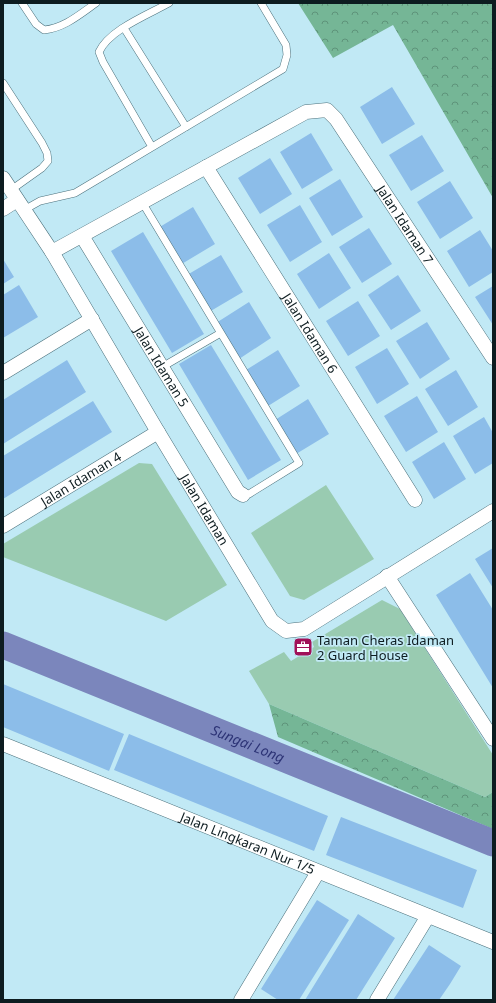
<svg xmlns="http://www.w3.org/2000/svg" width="496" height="1003" viewBox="0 0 496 1003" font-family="'Noto Sans',sans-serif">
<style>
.green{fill:#99cbb1}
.forest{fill:url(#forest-crowns)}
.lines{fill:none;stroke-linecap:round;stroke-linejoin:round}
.river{stroke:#7b86bc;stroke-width:27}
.building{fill:#8cbde9}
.lane-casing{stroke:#4c717c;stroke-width:8}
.street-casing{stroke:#4c717c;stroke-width:15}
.lane{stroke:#fff;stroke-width:7}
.street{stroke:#fff;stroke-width:14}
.labels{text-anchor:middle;stroke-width:3.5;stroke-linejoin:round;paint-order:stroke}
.street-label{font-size:13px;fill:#0d1c20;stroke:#c1e9f5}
.poi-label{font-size:13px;fill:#0d1c20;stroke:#c1e9f5;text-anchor:start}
.water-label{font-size:14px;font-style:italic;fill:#2d3476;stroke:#c1e9f5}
</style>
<defs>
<pattern id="forest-crowns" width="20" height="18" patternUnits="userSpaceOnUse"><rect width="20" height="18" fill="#75b696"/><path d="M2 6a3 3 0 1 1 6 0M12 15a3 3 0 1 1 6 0" fill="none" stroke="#5e937a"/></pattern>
</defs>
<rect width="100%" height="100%" fill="#c1e9f5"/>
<path class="green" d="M139 463 152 464 227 585 166 621 3 557V544Z
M326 485 374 559 304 600 290 596 251 533Z
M382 600 400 609 493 755V792L485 797 269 704 249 671 284 652 291 661 314 647 312 642Z"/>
<path class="forest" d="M298 3H493V198L393 25 333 58Z
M269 704 485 797 493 792V829L278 737Z"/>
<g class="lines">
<path class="river" id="s1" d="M3 645 493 843"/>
</g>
<path class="building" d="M392 87 415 124 382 144 360 107Z
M311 133 333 170 302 189 280 152Z
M422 135 444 171 411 191 389 155Z
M270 158 292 194 260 214 238 178Z
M340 179 363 217 332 236 309 198Z
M450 181 473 218 440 239 417 202Z
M300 205 322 242 290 262 267 225Z
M193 207 215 244 180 265 158 228Z
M369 228 392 264 362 283 339 247Z
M480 230 493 251V272L469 287 447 251Z
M143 232 204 334 172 353 111 251Z
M329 253 351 288 319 309 297 274Z
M221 255 243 292 209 312 187 275Z
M3 259 14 277 3 284Z
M398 275 421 311 391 330 368 295Z
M19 285 38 317 3 338V295Z
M493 286V325L475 297Z
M358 301 380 336 348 356 326 321Z
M249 302 271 338 239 359 216 323Z
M427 322 450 359 420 379 396 341Z
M211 345 281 460 248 480 179 364Z
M387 348 409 384 377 404 355 367Z
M278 350 300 386 268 406 246 370Z
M67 360 86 392 3 444V400Z
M456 370 478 407 448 426 425 389Z
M417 396 438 432 406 452 384 416Z
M308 399 329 434 296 454 275 420Z
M93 401 112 432 3 499V456Z
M484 417 493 433V463L475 474 453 436Z
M444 442 466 479 434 499 412 462Z
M493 548V588L475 559Z
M470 573 493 610V688L436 595Z
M3 684 124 734 109 771 3 727Z
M129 734 328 816 314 851 114 770Z
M341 817 477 870 463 908 326 855Z
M317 900 349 920 299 1000H278L261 989Z
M358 914 395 938 356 1000H305Z
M429 945 461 966 450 984 439 1000H393Z"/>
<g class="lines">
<g class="lane-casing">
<path id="lane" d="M22 3 36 24 44 30C64 28 79 15 96 3
M124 28 186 127
M3 83 42 143 47 153 48 161 42 168 11 190
M152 147 103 62 99 52C109 30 147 15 169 3
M142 202 299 463 249 494 243 495
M24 210 40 201 75 193 283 69 287 55 286 45 261 3
M162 367 219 334"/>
</g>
<g class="street-casing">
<g id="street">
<path id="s2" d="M206 167 415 500"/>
<path id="s3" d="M3 178 52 252 158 432 272 621 286 631 304 629 493 511"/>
<path d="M3 209 17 200"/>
<path id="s4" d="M82 236 238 492 243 495"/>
<path id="s5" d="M52 252 306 112 327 110 336 119 493 358"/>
<path d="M3 373 92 319"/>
<path id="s6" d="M3 526 158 432"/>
<path d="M387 576 493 739"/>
<path id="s7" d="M3 744 493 942"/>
<path d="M241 1000 318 872"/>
<path d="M377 1000 428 916"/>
</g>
</g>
<use href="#lane" class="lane"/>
<use href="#street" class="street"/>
</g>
<defs>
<g id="office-square" transform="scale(1)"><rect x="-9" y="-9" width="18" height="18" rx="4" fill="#a11158" stroke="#c1e9f5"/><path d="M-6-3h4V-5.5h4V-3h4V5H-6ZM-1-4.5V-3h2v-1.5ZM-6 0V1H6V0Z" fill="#fff"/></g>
</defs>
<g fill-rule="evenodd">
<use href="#office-square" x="303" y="647"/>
</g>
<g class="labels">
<g class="street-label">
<text dy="5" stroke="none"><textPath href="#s5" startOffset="450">Jalan Idaman 7</textPath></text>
<text dy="5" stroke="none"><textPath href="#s2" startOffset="196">Jalan Idaman 6</textPath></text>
<text dy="5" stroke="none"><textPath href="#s4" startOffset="153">Jalan Idaman 5</textPath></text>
<text dy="5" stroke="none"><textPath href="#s6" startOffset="91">Jalan Idaman 4</textPath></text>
<text dy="5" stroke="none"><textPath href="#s3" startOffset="388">Jalan Idaman</textPath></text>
<text dy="5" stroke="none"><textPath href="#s7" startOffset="264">Jalan Lingkaran Nur 1/5</textPath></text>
</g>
<g class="poi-label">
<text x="317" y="645">Taman Cheras Idaman<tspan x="317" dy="15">2 Guard House</tspan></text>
</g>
<g class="water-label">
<text dy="5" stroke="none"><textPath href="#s1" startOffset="264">Sungai Long</textPath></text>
</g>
</g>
<rect width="496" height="1003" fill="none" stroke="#0d1c20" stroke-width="8"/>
</svg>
